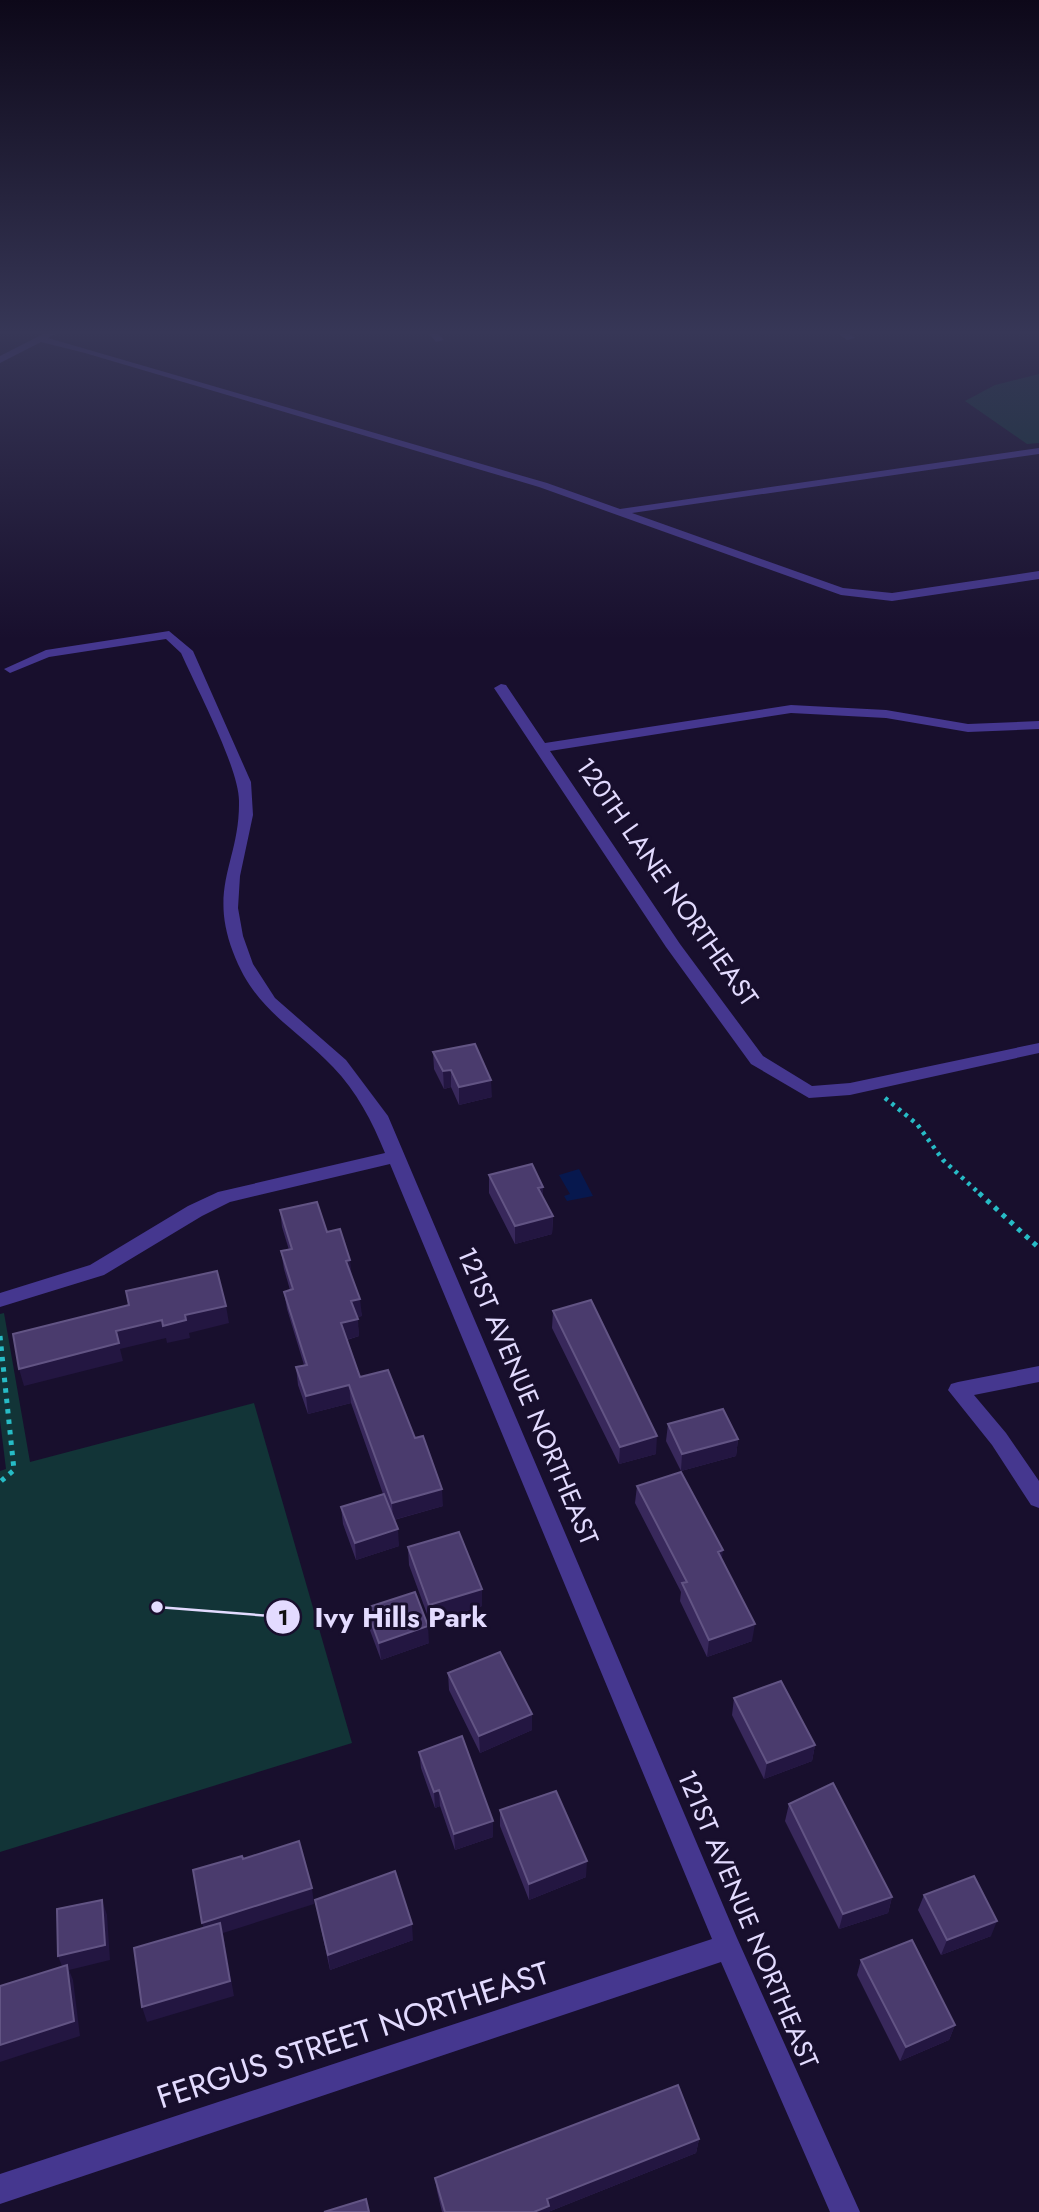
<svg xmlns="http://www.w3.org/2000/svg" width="1039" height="2212" viewBox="0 0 1039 2212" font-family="Jost,sans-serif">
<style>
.green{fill:#123437}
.water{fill:#07184e}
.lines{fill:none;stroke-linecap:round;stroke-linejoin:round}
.path-far1{stroke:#27bcc6;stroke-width:4.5;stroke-dasharray:3.5 5;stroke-linecap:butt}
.path{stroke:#27bcc6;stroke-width:5;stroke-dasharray:4.5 6;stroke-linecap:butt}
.minor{fill:#45378f;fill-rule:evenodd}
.wall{fill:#38285b}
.shaded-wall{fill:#231641}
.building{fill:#4a3b6d;stroke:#625484;stroke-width:2}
.labels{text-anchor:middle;stroke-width:6;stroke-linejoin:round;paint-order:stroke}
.street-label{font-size:26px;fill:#e3dbff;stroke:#180f2d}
.near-street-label{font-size:32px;fill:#e3dbff;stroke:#180f2d}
.leader{fill:none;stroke:#e3dbff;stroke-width:2.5}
.callout-dot{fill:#e3dbff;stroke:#180f2d;stroke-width:2.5}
.mark-label{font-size:21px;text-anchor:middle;font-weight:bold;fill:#111}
.callout-label{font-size:28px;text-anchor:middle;font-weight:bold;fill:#e3dbff;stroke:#180f2d;stroke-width:6;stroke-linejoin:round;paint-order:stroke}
</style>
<rect width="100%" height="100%" fill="#180f2d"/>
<path class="green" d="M1039 374V443L1027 444 965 401 995 385Z
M4 1313 30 1462 254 1403 352 1743 0 1852V1471L6 1469 0 1420V1314Z"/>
<path class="water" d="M579 1169 593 1196 567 1201 564 1196 570 1194 559 1175Z"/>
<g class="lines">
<path class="path-far1" d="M885 1098 917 1124 943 1160 980 1194"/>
<path class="path" d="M979 1193 1039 1248
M0 1336 14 1470 0 1482"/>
<path class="minor" d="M51 330H62L48 338 547 483 620 509 1039 448V454L632 513 843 588 892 593 1039 571V579L892 601 841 595 539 487 85 353 41 342 0 363V356Z
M426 330H435L444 340 436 342Z
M833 330H844L855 338 847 340Z
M169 631 193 651 251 782 253 815 240 876 238 908 243 936 253 964 275 998 346 1060 388 1116 737 1938 860 2212H830L721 1962 0 2204V2174L712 1939 390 1164 230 1202 202 1216 104 1275 0 1307V1293L90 1265 188 1206 218 1192 385 1153C372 1121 357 1092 333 1067 293 1025 255 1011 233 952 208 886 240 861 239 801 239 768 196 687 181 653L166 639 49 657 10 673 4 669 46 650Z
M501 684 506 685 545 743 791 705 886 710 968 724 1039 721V729L968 732 886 718 791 713 550 751 680 944 763 1056 812 1086 850 1083 1039 1043V1053L850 1095 809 1098 751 1064 666 947 494 688Z
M1039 1366V1382L974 1395 1006 1433 1039 1481V1508L1031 1505 992 1445 948 1390 951 1384 958 1382Z"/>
</g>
<path class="wall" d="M433 1052 492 1097 459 1105 451 1087 444 1089 434 1069Z
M489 1175 543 1187V1199L553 1216 552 1234 515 1244 489 1193Z
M280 1210 327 1232 352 1276 362 1316 357 1317 359 1336 347 1340 360 1377 415 1438 443 1506 394 1520 399 1546 356 1560 343 1524 341 1507 383 1494 351 1403 308 1414 298 1385 296 1367 304 1365 287 1309 284 1292 290 1290 284 1269 281 1251 289 1250 282 1227Z
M553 1311 656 1454 619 1464 552 1328Z
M668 1424 738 1439 736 1456 681 1471 666 1441Z
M637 1486 722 1560 752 1641 707 1657 680 1601 681 1592 635 1503Z
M408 1547 482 1589V1606L430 1622 409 1565Z
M366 1608 429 1643 381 1660 368 1625Z
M448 1673 532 1730 480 1753 449 1690Z
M734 1698 815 1745 812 1761 764 1779 732 1715Z
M419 1752 493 1837 455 1850 440 1806 435 1808 421 1768Z
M789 1804 892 1897 888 1913 839 1929 785 1821Z
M500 1810 586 1877 529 1900 500 1826Z
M924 1895 991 1936 941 1955 918 1910Z
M315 1900 413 1940 330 1970Z
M861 1960 955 2025 949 2040 900 2061 857 1975Z
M699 2139 696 2153 548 2212H442L437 2191 435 2178Z"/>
<path class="shaded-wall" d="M451 1070V1087L444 1089 443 1071Z
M491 1080 492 1097 459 1105V1087Z
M543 1187V1204L538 1188Z
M553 1216 552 1234 515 1244V1226Z
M350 1260 352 1278 346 1261Z
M360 1299 362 1316 353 1318 351 1301Z
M226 1306 229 1323 189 1333 190 1338 167 1343 166 1338 120 1349 123 1361 24 1386 19 1369 116 1331Z
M358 1319 359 1336 342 1341 341 1323Z
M349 1385 351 1403 308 1414 306 1396Z
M657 1436 656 1454 619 1464 620 1447Z
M738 1439 736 1456 681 1471 682 1454Z
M442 1489 443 1506 393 1520 392 1503Z
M398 1529 399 1546 356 1560 355 1543Z
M723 1550 721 1568 718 1552Z
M482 1589V1606L430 1622 429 1605Z
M755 1624 752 1641 707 1657 709 1640Z
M428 1626 429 1643 381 1660 379 1643Z
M532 1714V1730L480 1753 479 1736Z
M815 1745 812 1761 764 1779 767 1763Z
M439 1790 440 1806 435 1808 434 1792Z
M493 1821V1837L455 1850 454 1834Z
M587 1861 586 1877 529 1900V1884Z
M312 1888 314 1904 223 1933 234 1996 147 2022 142 2007 206 1938 202 1923Z
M892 1897 888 1913 839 1929 843 1914Z
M102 1900 107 1915 110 1960 69 1970 73 1980 80 2036 0 2062V2045L64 1971 58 1956Z
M997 1921 991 1936 941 1955 947 1940Z
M412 1924 413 1940 330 1970 328 1955Z
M955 2025 949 2040 900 2061 906 2047Z
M699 2139 696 2153 548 2212H534L547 2199Z"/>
<path class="building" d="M475 1044 491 1080 459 1087 451 1070 443 1071 433 1052Z
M532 1164 543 1187 538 1188 553 1216 515 1226 489 1175Z
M317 1202 327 1232 340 1229 350 1260 346 1261 360 1299 351 1301 358 1319 341 1323 360 1377 388 1370 415 1438 423 1436 442 1489 392 1503 349 1385 306 1396 296 1367 307 1365 284 1292 293 1289 281 1251 292 1249 280 1210Z
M217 1271 226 1306 185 1315 186 1320 163 1326 162 1320 116 1331 119 1343 19 1369 13 1334 129 1305 126 1291Z
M591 1300 657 1436 620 1447 553 1311Z
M723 1409 738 1439 682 1454 668 1424Z
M681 1472 723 1550 718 1552 755 1624 709 1640 682 1583 687 1582 637 1486Z
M384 1494 398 1529 355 1543 341 1507Z
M459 1532 482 1589 429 1605 408 1547Z
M415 1592 428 1626 379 1643 366 1608Z
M500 1652 532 1714 479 1736 448 1673Z
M781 1681 815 1745 767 1763 734 1698Z
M462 1736 493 1821 454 1834 439 1790 434 1792 419 1752Z
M833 1783 892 1897 843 1914 789 1804Z
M556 1791 587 1861 529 1884 500 1810Z
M299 1841 312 1888 202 1923 193 1870 242 1856 243 1859Z
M395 1871 412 1924 328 1955 315 1900Z
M974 1876 997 1921 947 1940 924 1895Z
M102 1900 105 1945 58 1956 57 1909Z
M220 1923 230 1981 142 2007 134 1948Z
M912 1940 955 2025 906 2047 861 1960Z
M67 1965 74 2021 0 2045V1986Z
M678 2085 699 2139 547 2199 549 2206 534 2212H445L435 2178Z
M366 2199 369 2212H324Z"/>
<linearGradient id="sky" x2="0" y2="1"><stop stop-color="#0d0819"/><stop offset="0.52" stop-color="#373757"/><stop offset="1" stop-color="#373757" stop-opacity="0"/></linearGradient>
<rect width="1039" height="639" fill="url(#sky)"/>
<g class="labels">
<g class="street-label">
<text transform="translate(667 882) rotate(55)" y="9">120TH LANE NORTHEAST</text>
<text transform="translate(528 1396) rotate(67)" y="9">121ST AVENUE NORTHEAST</text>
<text transform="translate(748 1919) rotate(67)" y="9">121ST AVENUE NORTHEAST</text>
</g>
<g class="near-street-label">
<text transform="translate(353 2035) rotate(-18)" y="11">FERGUS STREET NORTHEAST</text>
</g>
</g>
<path class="leader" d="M157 1607L283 1617"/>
<g class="callout-dot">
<circle cx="157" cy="1607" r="7"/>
<circle cx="283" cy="1617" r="18"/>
</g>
<g class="mark-label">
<text x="283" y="1625">1</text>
</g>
<g class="callout-label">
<text x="401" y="1627">Ivy Hills Park</text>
</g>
</svg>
